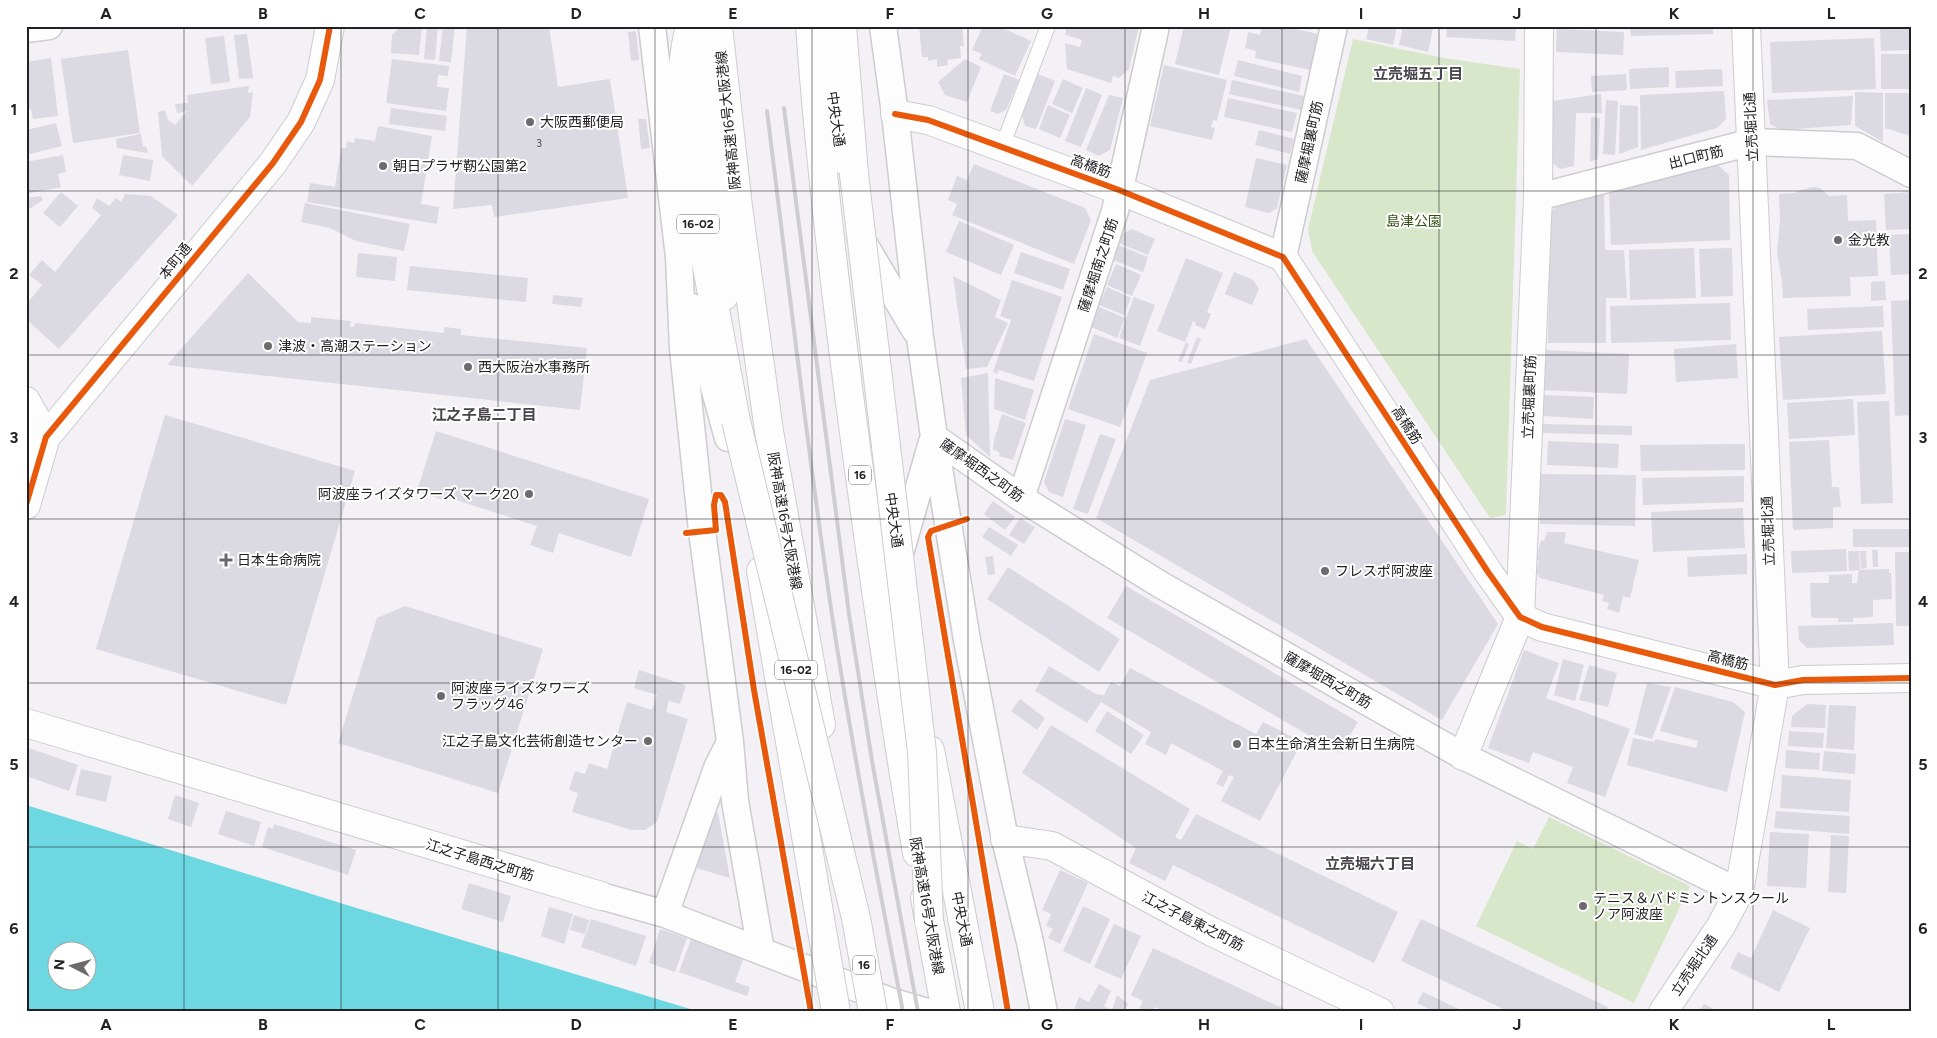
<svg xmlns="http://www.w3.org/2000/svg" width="1937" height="1038" viewBox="0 0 1937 1038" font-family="Figtree,'Noto Sans JP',sans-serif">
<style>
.green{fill:#d8e7ca}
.water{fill:#6dd8e1;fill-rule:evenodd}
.building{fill:#dbd9e2}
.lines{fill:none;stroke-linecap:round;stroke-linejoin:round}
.service-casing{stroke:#cdcccf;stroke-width:16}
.minor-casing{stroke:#cdcccf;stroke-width:29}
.tertiary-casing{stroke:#cdcccf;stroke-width:30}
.primary-casing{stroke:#cdcccf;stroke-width:30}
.trunk-casing{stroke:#cdcccf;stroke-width:30}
.motorway-casing{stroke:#cdcccf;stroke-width:30}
.service{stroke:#fdfdfe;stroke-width:14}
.minor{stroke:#fdfdfe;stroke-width:26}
.tertiary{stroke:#fdfdfe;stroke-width:28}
.primary{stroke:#fdfdfe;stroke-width:28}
.trunk{stroke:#fdfdfe;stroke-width:28}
.motorway{stroke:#fdfdfe;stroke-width:28}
.rail{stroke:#cececf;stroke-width:4}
.primary-bridge-casing{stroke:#cdcccf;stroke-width:30;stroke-linecap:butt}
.motorway-bridge-casing{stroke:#cdcccf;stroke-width:30;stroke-linecap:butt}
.primary-bridge{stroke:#fdfdfe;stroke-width:28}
.motorway-bridge{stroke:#fdfdfe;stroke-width:28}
.cycleway-casing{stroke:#fff;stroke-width:9}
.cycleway{stroke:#e8590c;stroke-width:6}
.grid{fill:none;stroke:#232124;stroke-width:1;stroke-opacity:0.55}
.poi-dot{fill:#6c6a6d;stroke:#fff;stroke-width:2}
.labels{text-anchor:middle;stroke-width:4;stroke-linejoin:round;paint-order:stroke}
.number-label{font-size:11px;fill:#555358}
.shield{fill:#fff;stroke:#656466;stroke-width:1}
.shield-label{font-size:12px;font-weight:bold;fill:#232124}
.street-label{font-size:14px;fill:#232124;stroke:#fff}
.poi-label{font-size:14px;fill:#232124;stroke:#fff;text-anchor:start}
.park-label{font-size:14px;fill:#355014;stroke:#fff}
.neighbourhood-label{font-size:15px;font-weight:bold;fill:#48444b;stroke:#fff}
.neatline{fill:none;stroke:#232124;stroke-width:2}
.grid-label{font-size:16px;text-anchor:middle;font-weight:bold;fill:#232124}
</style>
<rect width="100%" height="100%" fill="#f3f1f5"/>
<path class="green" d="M1353 39 1444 58 1520 69 1506 515 1490 518 1312 251 1308 229Z
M1549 817 1690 886 1634 1003 1476 926 1517 841 1533 849Z"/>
<path class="water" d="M26 805 350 906 700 1012H26ZM58 950H88V980H58Z"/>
<path class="building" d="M401 26H422L419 55 391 53 392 35Z
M427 26H438L435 60 424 59Z
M443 26H455L451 62 439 61Z
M467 26H549L558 87 610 79 628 198 494 217 492 205 453 209Z
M919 26H962L964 46H960L961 58 947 60 948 65 937 67V59L928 61V57H922Z
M983 26H999L1031 41 1015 76 979 59 982 54 972 50Z
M1067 26H1139L1129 69 1119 78 1113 76 1111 83 1067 69 1065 43 1080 47 1082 40 1065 35Z
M1184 26H1231L1219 75 1175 64Z
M1262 26H1283L1318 34 1310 70 1255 58 1256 51 1245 48 1248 32 1260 35Z
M1369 26H1397L1393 45 1366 39Z
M1403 26 1433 28 1428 52 1399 45Z
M1447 26H1516L1515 41 1446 37Z
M1630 26H1713V34L1631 36Z
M1880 26H1911V50L1881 51Z
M1557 29 1624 32 1623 55 1556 52Z
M636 31 639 60 631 61 628 32Z
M247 34 253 78 239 79 234 35Z
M224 36 230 82 211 84 205 38Z
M1874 38 1876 89 1772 93 1770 42Z
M128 50 140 133 73 143 61 59Z
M1881 54H1911V89H1881Z
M51 58 58 116 33 119 31 109 26 110V62Z
M392 59 449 66 448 76 438 75 437 87 449 88 446 111 386 103Z
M965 59 981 67 967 102 945 95 938 82Z
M1238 60 1302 76 1299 92 1234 76Z
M1164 65 1227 80 1217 121 1213 120 1211 127 1215 128 1212 140 1150 126Z
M1669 67V87L1630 89 1629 69Z
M1722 69 1723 86 1676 88 1675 71Z
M1004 74 1019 80 1006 110 998 114 990 111Z
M1038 74 1055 81 1036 129 1025 126 1022 115Z
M1626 74 1627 90 1592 92 1591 76Z
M1063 79 1083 88 1072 113 1052 104Z
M1232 80 1304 96 1301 110 1229 94Z
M249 86 248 93 253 92 250 117 192 186 162 156 158 112 165 110 168 120 175 125 187 111 177 113 175 104 188 103 187 95Z
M1086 88 1102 95 1081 147 1065 141Z
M1724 91 1726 119 1717 128 1641 150 1640 95Z
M1855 92 1883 93V142L1855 126Z
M1885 93H1911L1910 136 1885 128Z
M1601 94 1602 113H1576L1574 166 1560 169 1548 160 1553 101Z
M1109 95 1123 98 1110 150 1099 156 1086 150Z
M1853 96 1851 125 1781 130 1770 124 1767 100Z
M1228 98 1297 113 1292 132 1224 117Z
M1606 100 1618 101 1615 155 1603 154Z
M1048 105 1070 115 1060 138 1039 129Z
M1620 105 1638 106V147L1619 154Z
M391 108 447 116 445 131 389 124Z
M1591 117 1600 118 1598 159 1590 162Z
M638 119H646L650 148 641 149Z
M56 123 62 146 26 155V130Z
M378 126 432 136 421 204 439 207 437 224 307 202 310 183 335 187 341 148H346L347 141 354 143 355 138 375 141Z
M1259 130 1294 139 1290 154 1255 145Z
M141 134 143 147 146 146 148 153 117 148 116 139Z
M63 155 66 172 58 174 61 187 26 194V162Z
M123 155 153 160 150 181 119 175Z
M1256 158 1287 165 1277 208 1269 213 1245 207Z
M974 164 1085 208 1091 220 1074 264 952 215 957 204 948 200 957 176 967 180Z
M1718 165 1729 175 1730 240 1611 245 1609 192Z
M1813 187 1820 188 1829 196 1847 195 1848 221 1876 220 1878 276 1850 277 1851 296 1783 298 1782 282 1777 252 1780 220 1779 194 1795 193 1801 190Z
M61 192 78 206 60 227 43 213Z
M1911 192V210H1909L1911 229 1886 230 1884 194Z
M125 194 151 196 178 215 59 349 26 319V305L42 285 29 275 42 260 55 272 101 215 92 208 97 198 109 206 116 198 121 202Z
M1604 194 1605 250H1624L1627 298H1606V343H1548L1550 213 1558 205Z
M41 196 43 200 26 211V198Z
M305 203 410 224 404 251 356 241 330 228 301 222Z
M959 221 1014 245 1001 275 946 252Z
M1132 229 1155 239 1148 255 1119 243 1122 234Z
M1911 234V274L1891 275 1889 235Z
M1118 245 1148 257 1143 272 1113 260Z
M1694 248 1696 298 1630 300 1629 250Z
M1732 248 1733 296 1701 297 1699 249Z
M1021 252 1070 269 1063 290 1014 273Z
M358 253 397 257 395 281 356 277Z
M1186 258 1223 273 1207 312 1211 314 1205 329 1195 325 1196 323 1193 321 1185 342 1157 331Z
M1116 264 1141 275 1132 296 1107 285Z
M410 266 528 278 526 302 407 290Z
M1234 272 1253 280 1259 289 1252 305 1225 294Z
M248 273 298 322 311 323V317L351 321 350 327H354L355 323 444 333V327L461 329V335L587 348 580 410 167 365Z
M953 276 1001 300 995 317 1008 323 987 367 966 369Z
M1012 280 1062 297 1034 381 999 370 997 374 993 372 1011 320 1000 316Z
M1885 281 1886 300 1871 301V282Z
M1107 287 1131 298 1124 315 1099 305Z
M553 295 583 298 581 307 552 304Z
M1134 297 1155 305 1140 346 1119 338Z
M1911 300V415L1895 416 1891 301Z
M1730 303 1731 340 1611 343 1610 306Z
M1883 306 1884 327 1808 330 1807 309Z
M1099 307 1125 318 1117 338 1091 327Z
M1882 331 1886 394 1783 400 1779 337Z
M1094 334 1147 353 1120 427 1068 409Z
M1197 337 1201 339 1191 364 1187 363Z
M1306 339 1498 624 1442 720 1096 518 1150 380Z
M1186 342 1189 344 1182 362 1178 361Z
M1736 344 1738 378 1676 382 1674 349Z
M1544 350 1629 354 1627 394 1542 390Z
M988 373 990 457 966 435 961 378Z
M995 378 1034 390 1025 420 994 409Z
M1544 395 1594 397 1593 419 1543 416Z
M1853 399 1855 435 1789 439 1787 403Z
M1889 401 1893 503 1861 504 1857 402Z
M1002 414 1026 423 1013 460 999 456 1000 453 993 449 994 440Z
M165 415 355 471 286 705 96 649Z
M1065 419 1086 425 1063 497 1049 492 1044 482Z
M1543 424 1632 426V435L1543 433Z
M436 431 649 499 631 557 559 533 553 553 530 545 537 526 447 497 446 501 417 491Z
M1100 434 1116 439 1088 514 1073 509Z
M1829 440 1832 487H1839L1841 507H1833V528L1793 530 1789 442Z
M1548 441 1619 444 1618 468 1547 465Z
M1745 444V470L1641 471 1640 445Z
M1540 474 1636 475 1635 526 1540 524Z
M1744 476V502L1643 505 1642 478Z
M993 501 1015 517 1005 530 984 514Z
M1743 508 1745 548 1653 552 1651 512Z
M1020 518 1035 527 1024 544 1009 535Z
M989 527 1018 545 1011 556 982 537Z
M1853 529H1911V547H1853Z
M1547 532H1566L1564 543 1639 560 1630 598 1623 596 1619 613 1607 609 1609 603 1602 601 1604 595 1540 578 1536 573 1539 560H1536L1541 540 1544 541Z
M1846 549 1847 571 1792 573 1791 551Z
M1872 550H1878V567H1873Z
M1848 551H1859L1860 570 1849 571Z
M1860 551H1866L1867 568 1861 569Z
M1895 552H1911V626H1896Z
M1747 554V574L1688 577 1687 557Z
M993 556 995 574 988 575 985 557Z
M1008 567 1120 639 1099 672 987 599Z
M1889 569V573H1891L1892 599 1873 600V617L1853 618V622H1838V618H1813L1811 616 1810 583H1829V575L1852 574V583H1857L1859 570Z
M1126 586 1358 722 1339 753 1107 618Z
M405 606 543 649 498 793 338 743 377 618Z
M1893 623 1894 645 1807 648 1799 640 1798 626Z
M1524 650 1559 663 1546 698 1630 729 1605 797 1567 783 1573 767 1533 752 1529 763 1488 748Z
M1563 659 1584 665 1575 701 1554 695Z
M1589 665 1617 673 1608 707 1579 700Z
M1049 666 1096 694 1104 695 1111 682 1120 686 1130 668 1256 734 1263 722 1302 742 1260 821 1221 801 1234 777 1229 775 1223 787 1216 784 1223 771 1171 743 1166 755 1145 744 1151 732 1101 702 1087 723 1035 691Z
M639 670 686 685 680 704 669 701 666 712 688 719 657 822 645 830H632L572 812 578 793 569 790 575 771 585 774 589 763 607 769 627 702 652 710 657 695 634 688Z
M1647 683 1671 687 1652 739 1634 734Z
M1675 687 1733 702 1745 712 1727 792 1627 765 1633 738 1654 742 1655 739 1696 748 1698 741 1660 731Z
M1020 699 1045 718 1037 730 1011 711Z
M1807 704 1826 705 1825 728 1791 727 1792 716Z
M1829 705 1856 706 1854 750 1826 748Z
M1107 711 1144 735 1131 754 1095 731Z
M1051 725 1190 809 1175 837 1181 840 1196 814 1398 912 1374 963 1173 865 1165 881 1129 863 1136 848 1022 773Z
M1789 731 1824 733 1823 748 1788 746Z
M26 747 78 765 69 791 26 776Z
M1786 750 1820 753 1819 770 1785 768Z
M1824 751 1856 754 1855 774 1822 771Z
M81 769 112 776 106 802 75 795Z
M1782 775 1851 780 1849 812 1780 808Z
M175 795 199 803 191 827 168 819Z
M226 811 261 822 254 846 218 834Z
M1776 811 1850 816 1849 834 1774 828Z
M712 812 718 813 730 878 693 867Z
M274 824 356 850 348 875 262 847 268 827 273 829Z
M1770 832 1809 834 1806 888 1767 886Z
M1831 835 1849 836 1846 893 1828 892Z
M1060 870 1088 883 1060 944 1048 938 1053 929 1046 926 1051 914 1042 910Z
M469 883 511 896 503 922 461 909Z
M1083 906 1110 919 1090 964 1063 951Z
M549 907 573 914 564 944 541 936Z
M1773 910 1810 928 1779 992 1730 968 1738 952 1751 958Z
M574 915 589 920 585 934 570 930Z
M591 919 646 936 636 966 581 947Z
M1421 919 1608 1007 1605 1012H1510L1401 961Z
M1114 924 1141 936 1121 979 1094 967Z
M660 929 687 938 675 972 649 963Z
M691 939 744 957 735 982 750 987 747 996 679 972Z
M1153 948 1291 1012H1165L1155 1007 1153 1012H1138L1143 1001 1131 995Z
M1099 984 1111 991 1104 1006 1112 1010 1117 995 1128 1004 1124 1012H1073L1079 997 1089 1002Z
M1423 992 1459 1009 1458 1012H1436L1417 1003Z
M1704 1004 1719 1012H1699Z"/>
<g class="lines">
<g class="service-casing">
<path id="service" d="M1002 147 1048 26"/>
</g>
<g class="minor-casing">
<path id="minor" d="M652 26 679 257 683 349 702 531 730 742 735 801 761 951
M883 26 895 114 920 337 934 437 967 640 1005 839 1030 942 1044 1012
M26 29 49 26
M1538 197 1752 142 1857 146 1911 174
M861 239 915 330
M1283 257 1334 26
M692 307 728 438
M26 435 46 437
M934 437 1021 498 1161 585 1463 756 1739 892
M1021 498 1115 211 1156 26
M899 557 932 442
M601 896 665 914 890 1001 927 1012
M665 914 717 768 729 744"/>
</g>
<g class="tertiary-casing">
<path id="tertiary" d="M895 114 928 120 1119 190 1283 257 1488 572 1520 617 1542 627 1775 685 1803 680 1911 678
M26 401 46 437
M26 723 601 896
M1463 756 1520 617 1538 197 1539 26
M1005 839 1052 846 1212 932 1380 1012
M1663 1012 1721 926 1739 892 1775 685 1746 26"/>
</g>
<g class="primary-casing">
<path id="primary" d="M823 26 841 159
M693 30 703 130 724 296
M761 571 826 954
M930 750 980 1012"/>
</g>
<g class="trunk-casing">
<path id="trunk" d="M26 505 46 437 273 163 301 122 320 80 330 26"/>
</g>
<g class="motorway-casing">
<path id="motorway" d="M690 26C681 62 680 98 682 134L736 421
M718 26 738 207 769 431 821 725
M810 26C821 180 840 332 861 484 878 607 896 730 917 853
M842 26 854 174
M925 898 946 1012"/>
</g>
<use href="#service" class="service"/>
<use href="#minor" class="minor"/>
<use href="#tertiary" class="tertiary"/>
<use href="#primary" class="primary"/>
<use href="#trunk" class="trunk"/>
<use href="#motorway" class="motorway"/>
<path class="rail" d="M784 108 849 614 872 761 918 1012
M767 111C788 279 807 447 832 615 852 748 878 880 903 1012"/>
<g class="primary-bridge-casing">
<path id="primary-bridge" d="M826 954 836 1012"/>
</g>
<g class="motorway-bridge-casing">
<path id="motorway-bridge" d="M854 174 922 752 929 922
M736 421 856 918 873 1012"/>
</g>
<use href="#primary-bridge" class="primary-bridge"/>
<use href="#motorway-bridge" class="motorway-bridge"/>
<g class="cycleway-casing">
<path id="cycleway" d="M895 114 928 120 1119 190 1283 257 1488 572 1520 617 1542 627 1775 685 1803 680 1911 678
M26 505 46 437 273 163 301 122 320 80 330 26
M967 519 931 531 928 537 1008 1012
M686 533 716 530 714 505 716 495H721L725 502 754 690 811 1012"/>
</g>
<use href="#cycleway" class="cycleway"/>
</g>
<path class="grid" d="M184 26V1012M341 26V1012M498 26V1012M655 26V1012M812 26V1012M968 26V1012M1125 26V1012M1282 26V1012M1439 26V1012M1596 26V1012M1753 26V1012M26 191H1911M26 355H1911M26 519H1911M26 683H1911M26 847H1911"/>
<g class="poi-dot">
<circle cx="530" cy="122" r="5"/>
<circle cx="383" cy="166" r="5"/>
<circle cx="1838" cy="240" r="5"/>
<circle cx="268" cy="346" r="5"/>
<circle cx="468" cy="367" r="5"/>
<circle cx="529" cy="494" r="5"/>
<path d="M223.5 552.5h5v5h5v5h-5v5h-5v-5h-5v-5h5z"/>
<circle cx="1325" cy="571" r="5"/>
<circle cx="441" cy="696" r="5"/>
<circle cx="648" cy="741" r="5"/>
<circle cx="1237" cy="744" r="5"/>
<circle cx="1583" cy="906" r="5"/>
</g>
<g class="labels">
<g class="number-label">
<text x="539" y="147">3</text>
</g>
<g class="shield">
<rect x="677" y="214.5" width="42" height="19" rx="4"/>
<rect x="849" y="465.5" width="22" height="19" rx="4"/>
<rect x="775" y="660.5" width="42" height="19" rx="4"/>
<rect x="853" y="955.5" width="22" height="19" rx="4"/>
</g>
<g class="shield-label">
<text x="698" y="228">16-02</text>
<text x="860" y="479">16</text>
<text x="796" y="674">16-02</text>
<text x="864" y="969">16</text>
</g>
<g class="street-label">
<text transform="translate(836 119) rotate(82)" y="5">中央大通</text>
<text transform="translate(728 120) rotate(-96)" y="5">阪神高速16号大阪港線</text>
<text transform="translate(1751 127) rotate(-93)" y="5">立売堀北通</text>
<text transform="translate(1309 142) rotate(-78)" y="5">薩摩堀裏町筋</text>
<text transform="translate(1696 157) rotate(-14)" y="5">出口町筋</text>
<text transform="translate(1091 166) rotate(20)" y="5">高橋筋</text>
<text transform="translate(175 261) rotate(-51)" y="5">本町通</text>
<text transform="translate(1098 265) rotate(-72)" y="5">薩摩堀南之町筋</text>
<text transform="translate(1529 397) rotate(-88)" y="5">立売堀裏町筋</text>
<text transform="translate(1407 425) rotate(57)" y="5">高橋筋</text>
<text transform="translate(982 470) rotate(35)" y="5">薩摩堀西之町筋</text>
<text transform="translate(894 520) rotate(82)" y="5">中央大通</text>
<text transform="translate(785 521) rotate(80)" y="5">阪神高速16号大阪港線</text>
<text transform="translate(1768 531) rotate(-92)" y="5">立売堀北通</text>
<text transform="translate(1728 660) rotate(14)" y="5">高橋筋</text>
<text transform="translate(1328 680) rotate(30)" y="5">薩摩堀西之町筋</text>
<text transform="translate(480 860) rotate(17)" y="5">江之子島西之町筋</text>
<text transform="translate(927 906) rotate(80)" y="5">阪神高速16号大阪港線</text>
<text transform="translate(962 919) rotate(79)" y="5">中央大通</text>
<text transform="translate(1193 921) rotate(27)" y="5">江之子島東之町筋</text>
<text transform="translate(1694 965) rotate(-56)" y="5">立売堀北通</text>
</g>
<g class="poi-label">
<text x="540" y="127">大阪西郵便局</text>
<text x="393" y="171">朝日プラザ靭公園第2</text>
<text x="1848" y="245">金光教</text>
<text x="278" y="351">津波・高潮ステーション</text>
<text x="478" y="372">西大阪治水事務所</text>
<text x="519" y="499" text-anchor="end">阿波座ライズタワーズ マーク20</text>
<text x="237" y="565">日本生命病院</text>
<text x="1335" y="576">フレスポ阿波座</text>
<text x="451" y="693">阿波座ライズタワーズ<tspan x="451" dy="16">フラッグ46</tspan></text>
<text x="638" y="746" text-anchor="end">江之子島文化芸術創造センター</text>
<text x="1247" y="749">日本生命済生会新日生病院</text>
<text x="1593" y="903">テニス＆バドミントンスクール<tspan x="1593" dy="16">ノア阿波座</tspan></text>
</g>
<g class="park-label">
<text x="1414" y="226">島津公園</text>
</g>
<g class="neighbourhood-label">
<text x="1418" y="79">立売堀五丁目</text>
<text x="484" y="420">江之子島二丁目</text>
<text x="1370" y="869">立売堀六丁目</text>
</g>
</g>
<rect width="1937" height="1038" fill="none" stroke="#ffffff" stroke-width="55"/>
<g transform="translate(72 966) rotate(276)"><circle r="24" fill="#ffffff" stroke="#a7a6a7"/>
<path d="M0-4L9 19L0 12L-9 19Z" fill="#6c6a6d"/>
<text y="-8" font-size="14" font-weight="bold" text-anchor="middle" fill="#232124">N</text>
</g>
<rect x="28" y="28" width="1882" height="982" class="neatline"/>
<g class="grid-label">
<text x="106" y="19">A</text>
<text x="263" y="19">B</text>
<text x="420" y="19">C</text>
<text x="576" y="19">D</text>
<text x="733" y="19">E</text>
<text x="890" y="19">F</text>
<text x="1047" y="19">G</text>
<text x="1204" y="19">H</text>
<text x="1361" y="19">I</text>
<text x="1517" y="19">J</text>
<text x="1674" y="19">K</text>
<text x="1831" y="19">L</text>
<text x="14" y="115">1</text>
<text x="1923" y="115">1</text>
<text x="14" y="279">2</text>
<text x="1923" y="279">2</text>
<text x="14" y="443">3</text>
<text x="1923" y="443">3</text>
<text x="14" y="607">4</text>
<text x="1923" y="607">4</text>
<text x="14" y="770">5</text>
<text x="1923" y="770">5</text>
<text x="14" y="934">6</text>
<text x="1923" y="934">6</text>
<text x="106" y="1030">A</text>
<text x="263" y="1030">B</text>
<text x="420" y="1030">C</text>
<text x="576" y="1030">D</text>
<text x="733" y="1030">E</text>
<text x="890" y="1030">F</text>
<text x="1047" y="1030">G</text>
<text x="1204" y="1030">H</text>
<text x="1361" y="1030">I</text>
<text x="1517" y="1030">J</text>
<text x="1674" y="1030">K</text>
<text x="1831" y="1030">L</text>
</g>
</svg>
